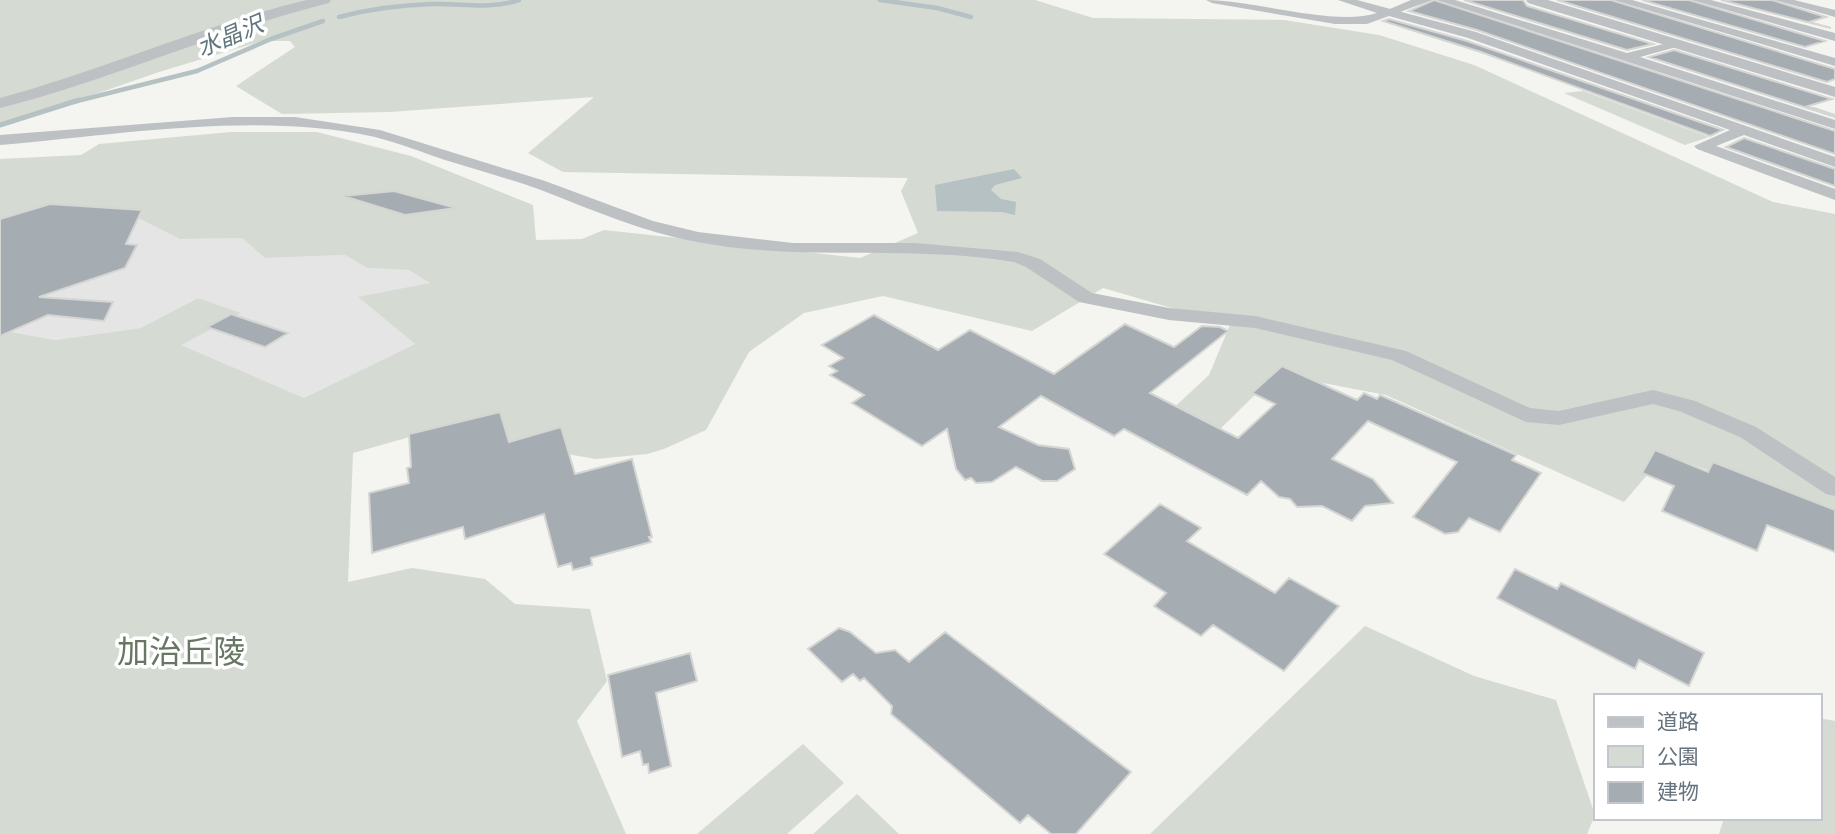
<svg xmlns="http://www.w3.org/2000/svg" width="1835" height="834" viewBox="0 0 1835 834" font-family="'Alegreya Sans','Noto Sans JP',sans-serif">
<style>
.built{fill:#e4e5e4}
.green{fill:#d5dad2}
.water{fill:#b6c1c4}
.lines{fill:none;stroke-linecap:round;stroke-linejoin:round}
.stream-far1{stroke:#b6c1c4;stroke-width:4.5}
.stream{stroke:#b6c1c4;stroke-width:5}
.building{fill:#a6adb2;stroke:#d5d5d3;stroke-width:2}
.minor{fill:#bdc1c4;fill-rule:evenodd}
.tertiary{fill:#bdc1c4;fill-rule:evenodd}
.labels{text-anchor:middle;stroke-width:7;stroke-linejoin:round;paint-order:stroke}
.far-water-label{font-size:23px;font-style:italic;fill:#61757d;stroke:#fff}
.near-park-label{font-size:32px;fill:#677763;stroke:#fff}
</style>
<rect width="100%" height="100%" fill="#f4f4f0"/>
<path class="built" d="M128 213 180 239 242 238 265 258 345 255 367 268 409 270 431 283 359 298 415 344 304 398 180 345 240 313 198 298 142 328 55 340 0 330V223Z"/>
<path class="green" d="M0 0H1035L1093 18 1284 20 1379 35 1474 65 1773 202 1835 214V518L1665 454 1624 502 1386 395 1276 374 1215 434 1165 416 1209 375 1230 325 1103 288 1032 331 883 296 804 313 749 352 706 430 664 449 647 454 596 459 509 444 491 414 353 453 348 582 412 568 485 579 515 604 590 609 607 681 577 721 626 834H0V330L55 340 141 328 198 298 241 313 181 345 304 398 415 344 358 297 430 283 409 270 367 268 345 255 265 258 242 238 180 239 128 213 0 223V159L81 155 99 144 231 132H317L411 156 533 205 536 240 582 239 604 230 860 258 918 233 901 191 908 178 563 172 528 153 594 97 390 112 282 114 236 86 295 47 290 41H262L159 72 0 127Z
M1583 91 1709 137 1685 145 1564 93Z
M1365 626 1474 676 1556 700 1595 815 1587 834H1150Z
M1819 718 1835 721V834H1719L1724 818H1819Z
M803 744 844 783 787 834H697Z
M857 794 899 834H813Z"/>
<path class="water" d="M1014 169 1022 178 995 185 991 190 1001 199 1016 202 1015 215 1002 212 937 211 935 185Z"/>
<g class="lines">
<path class="stream-far1" d="M880 0 937 8 971 17
M339 17C369 9 401 5 432 4 463 3 489 10 519 0
M73 102 197 71 271 39 323 21"/>
<path class="stream" d="M0 125 79 100"/>
</g>
<path class="building" d="M1434 0 1835 131V154L1477 30 1409 11Z
M1464 0H1523L1527 6 1653 44 1627 50Z
M1557 0H1611L1835 69V79L1827 82Z
M1642 0H1689L1825 41 1805 47Z
M1721 0H1772L1826 17 1809 22 1831 28Z
M1389 19 1467 41 1723 130 1710 136 1481 52 1383 21Z
M1674 50 1832 99 1808 106 1835 115V117L1649 57Z
M1744 138 1835 169V186L1726 147Z
M394 191 456 208 405 215 343 196Z
M50 204 142 210 126 244 137 245 125 268 39 297 113 302 104 321 48 315 0 336V219Z
M231 314 288 333 265 347 207 327Z
M874 315 938 350 970 330 1054 374 1125 324 1174 347 1202 326 1220 327 1228 331 1150 393 1238 438 1275 404 1252 393 1282 366 1357 400 1364 393 1377 399 1380 395 1516 455 1512 460 1541 473 1500 532 1469 518 1458 532 1445 534 1413 517 1457 462 1368 421 1332 459 1373 479 1393 503 1365 506 1352 521 1322 506 1297 507 1290 499 1279 497 1261 481 1247 495 1124 429 1114 436 1041 396 999 427 1038 445 1069 449 1075 469 1057 481H1042L1016 467 992 482 976 483 971 478 965 480 956 469 947 429 922 446 852 403 864 395 830 375 837 371 829 366 843 358 822 345Z
M500 412 509 442 561 427 575 474 632 459 652 537H649L651 542 591 558 592 565 573 570 571 563 558 567 544 514 465 539 463 527 372 553 369 493 409 483 407 468 411 467 409 434Z
M1655 450 1708 472 1713 462 1835 510V552L1767 525 1757 551 1662 511 1674 486 1642 473Z
M1160 504 1201 528 1187 541 1275 593 1289 578 1339 606 1284 671 1213 625 1201 636 1154 606 1166 593 1104 554Z
M1515 569 1557 589 1561 583 1704 653 1689 686 1639 660 1635 669 1497 598Z
M839 628 850 632 876 653 895 650 909 662 945 632 1131 772 1076 834H1051L1028 815 1020 823 891 714 892 706 864 678 860 681 853 674 842 682 808 649Z
M690 653 697 681 656 693 671 766 649 773 648 764 643 765 640 751 622 757 608 675Z"/>
<g class="lines">
<path class="minor" d="M1206 0C1254 0 1336 27 1377 13L1338 0H1357L1476 32 1835 157V167L1744 135 1716 146 1835 189V200L1697 149 1694 146 1730 130 1468 38 1389 16 1367 24H1335L1212 3Z
M1437 0H1455L1627 53 1680 40V46L1640 57 1835 120V129Z
M1614 0H1632L1835 58V66Z
M1692 0H1711L1835 33V41Z
M1775 0H1794L1835 10V17Z
M233 117H295L380 130 545 181 653 221 698 232 793 243H915L1018 252 1040 259 1092 293 1169 308 1255 316 1406 351 1530 408 1559 411 1653 390 1695 401 1756 427 1835 477V496L1826 494 1740 437 1679 411 1653 404 1559 425 1526 422 1392 360 1255 328 1169 320 1079 302 1026 267 1014 262C909 244 802 262 697 242 643 232 592 210 541 190 510 179 477 170 445 160 422 152 398 143 375 137 257 111 119 135 0 145V135Z"/>
<path class="tertiary" d="M307 0H331L329 3C217 31 112 80 0 108V98C104 70 202 25 307 0Z
M1411 0H1432L1392 15 1385 11Z
M1526 0H1548L1835 87V97L1528 3Z"/>
</g>
<g class="labels">
<g class="far-water-label">
<text transform="translate(230 36) rotate(-23)" y="8">水晶沢</text>
</g>
<g class="near-park-label">
<text x="181" y="663">加治丘陵</text>
</g>
</g>
<rect x="1594" y="694" width="228" height="126" fill="#ffffff" stroke="#c1c7cc" stroke-width="2"/>
<rect x="1608" y="717" width="35" height="10" fill="#bdc1c4" stroke="#c1c7cc" stroke-width="2"/>
<text x="1657" y="729" font-size="21" fill="#65737f">道路</text>
<rect x="1608" y="746" width="35" height="21" fill="#d5dad2" stroke="#c1c7cc" stroke-width="2"/>
<text x="1657" y="764" font-size="21" fill="#65737f">公園</text>
<rect x="1608" y="782" width="35" height="21" fill="#a6adb2" stroke="#c1c7cc" stroke-width="2"/>
<text x="1657" y="799" font-size="21" fill="#65737f">建物</text>
</svg>
